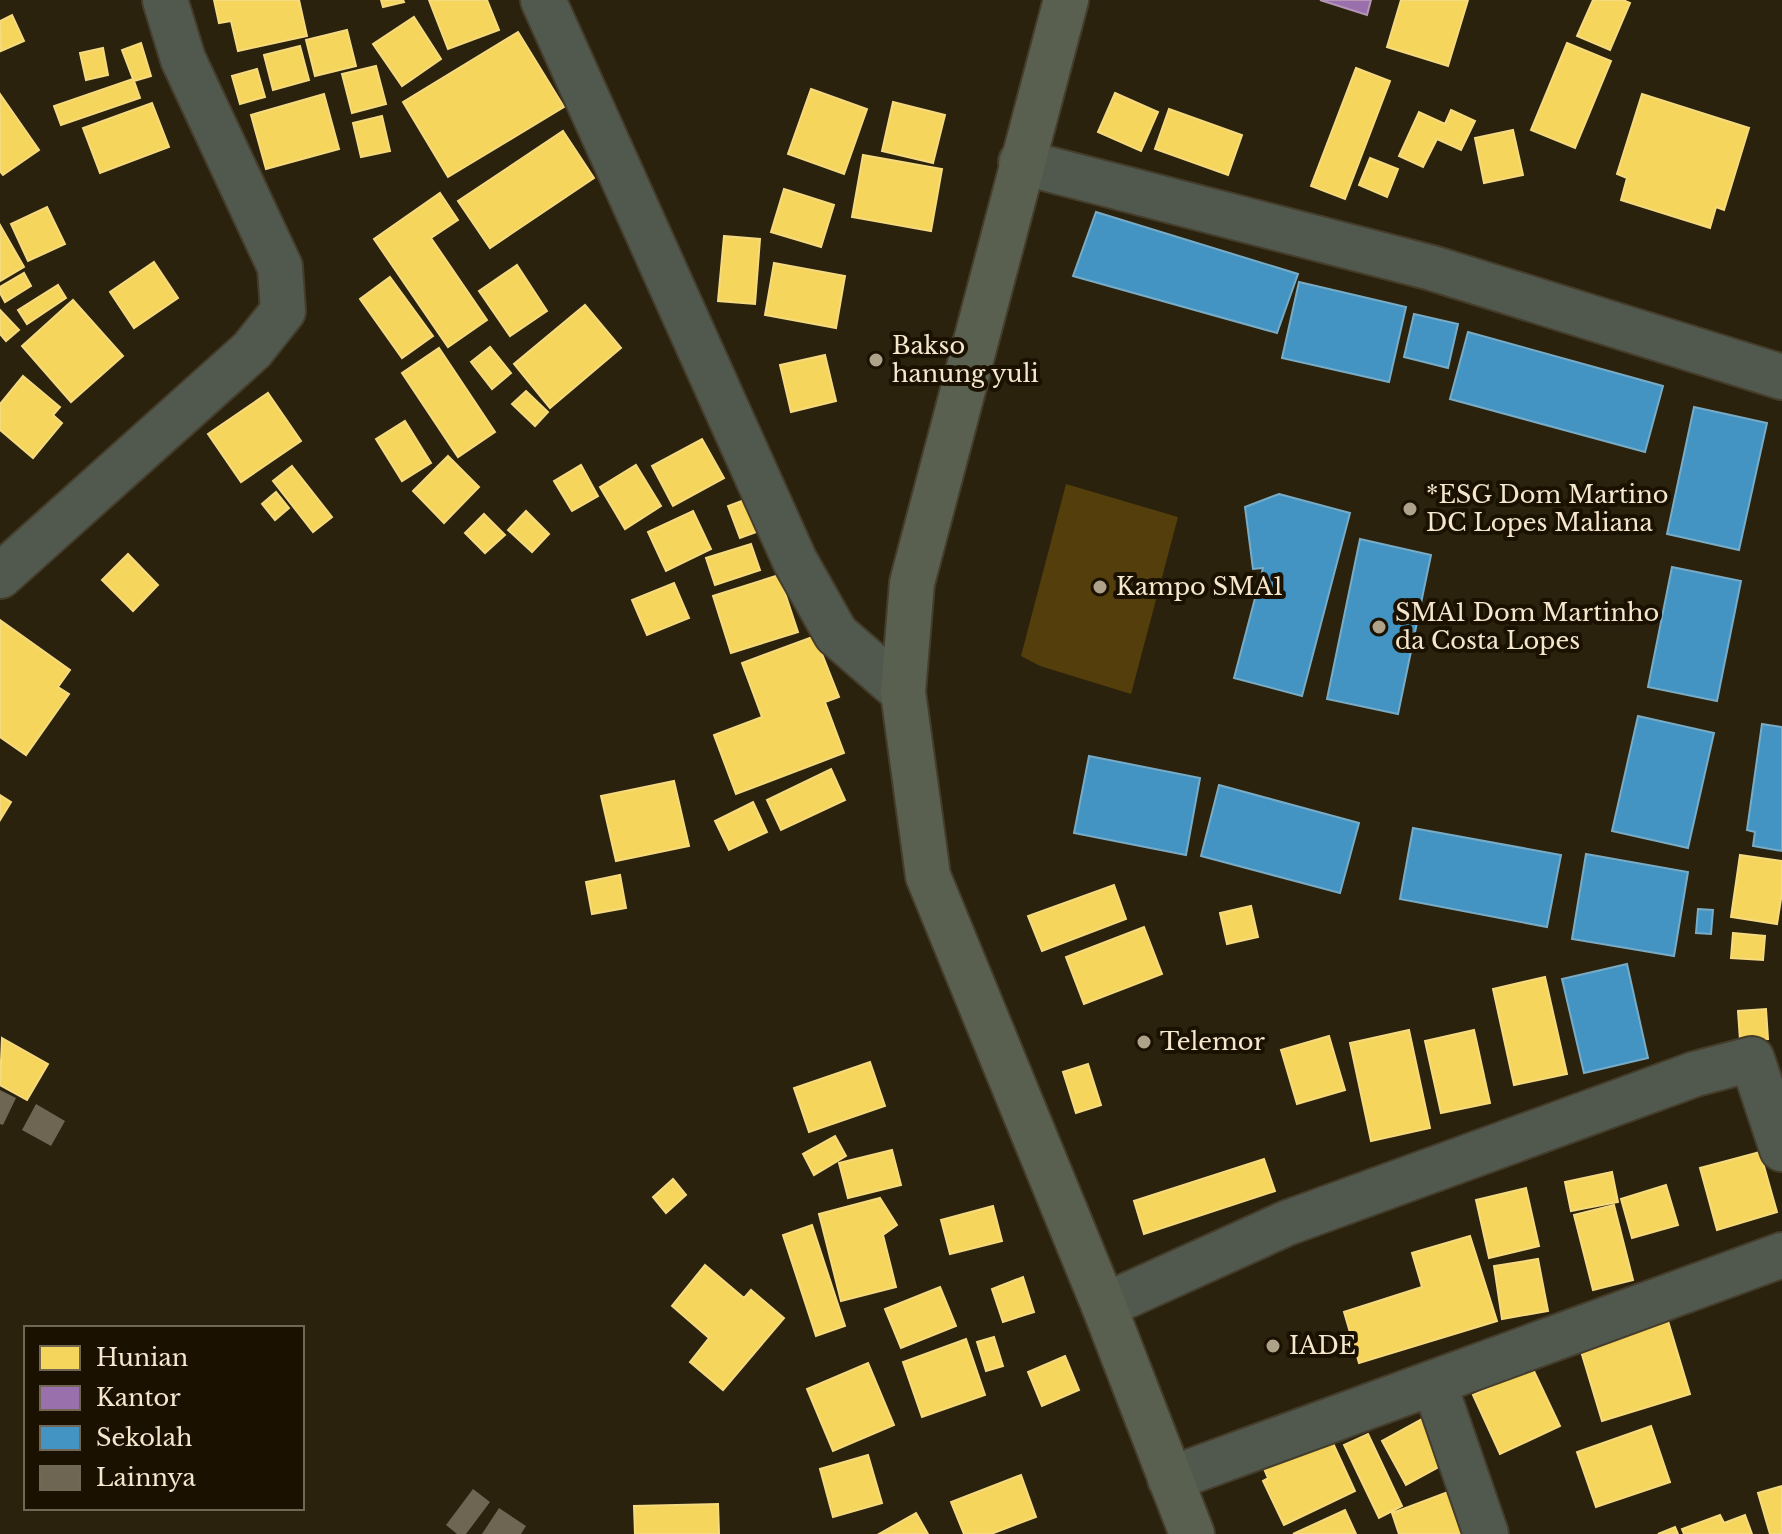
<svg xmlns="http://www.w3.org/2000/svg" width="1782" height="1534" viewBox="0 0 1782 1534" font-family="'Libre Baskerville',serif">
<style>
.green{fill:#533e0c}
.homes{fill:#f6d55c;stroke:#f6da7e;stroke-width:2}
.offices{fill:#9970ab;stroke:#b594b6;stroke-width:2}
.schools{fill:#4393c3;stroke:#78acc6;stroke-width:2}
.building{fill:#6e6552}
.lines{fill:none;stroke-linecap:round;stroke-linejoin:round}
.minor-casing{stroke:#453d2b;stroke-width:48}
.major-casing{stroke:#453d2b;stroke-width:48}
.minor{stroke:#51584d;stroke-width:44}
.major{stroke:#596050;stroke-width:44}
.poi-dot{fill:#aea28a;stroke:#1a1100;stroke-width:3}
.labels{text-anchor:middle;stroke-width:8;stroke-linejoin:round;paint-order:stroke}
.poi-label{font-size:24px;fill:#f5e7ce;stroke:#1a1100;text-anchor:start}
</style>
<rect width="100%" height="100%" fill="#2b220d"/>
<path class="green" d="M1066 484 1178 517 1131 694 1040 666 1021 656Z"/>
<path class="homes" d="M214 0H299L307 36 238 51 231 21 219 23Z
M381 0H403L404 2 383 7Z
M429 0H487L499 30 448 49Z
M1401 0H1468L1448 66 1387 47Z
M1593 0H1623L1630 3 1610 50 1577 36Z
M12 15 24 41 1 51 0 21Z
M414 17 441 59 402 86 373 44Z
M347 30 356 66 315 76 306 40Z
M518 32 564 107 448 177 403 102Z
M141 43 151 76 134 81 140 98 61 125 54 106 133 79 122 50Z
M1567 43 1611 61 1575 148 1531 130Z
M300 46 309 80 273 90 264 55Z
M103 48 108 75 86 80 80 53Z
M376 66 386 104 352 113 342 74Z
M1356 68 1390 81 1345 199 1311 186Z
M257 69 265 97 240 104 232 76Z
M811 89 867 109 844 174 788 154Z
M1115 93 1158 112 1141 151 1098 132Z
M0 94 39 150 3 175 0 171Z
M324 94 339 149 266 169 251 115Z
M1642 94 1749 128 1724 210 1716 207 1710 228 1621 200 1627 178 1617 174Z
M893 102 945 115 933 163 882 151Z
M152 103 169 147 100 173 83 128Z
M1169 109 1242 135 1228 175 1155 149Z
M1451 110 1475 121 1461 150 1437 139 1423 167 1399 156 1419 112 1445 124Z
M382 116 390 151 361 157 353 123Z
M1513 130 1523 175 1484 183 1475 138Z
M563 131 594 178 490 248 458 201Z
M863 155 942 169 931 231 852 217Z
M1370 158 1398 169 1387 197 1359 185Z
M784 189 834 205 821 247 771 232Z
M440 193 458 220 431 238 487 320 448 347 374 239Z
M47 207 65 244 28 261 11 224Z
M0 225 24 267 0 281Z
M724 236 760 239 755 304 718 301Z
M154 262 178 298 134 328 110 292Z
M774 263 845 276 836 328 765 315Z
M517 265 547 311 510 336 479 291Z
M24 273 31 286 5 302 0 293V287Z
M390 277 433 336 402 358 360 299Z
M58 285 66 298 27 324 18 310Z
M73 300 123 356 71 402 22 346Z
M585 305 621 348 550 408 514 364Z
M0 310 19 330 6 341 0 334Z
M490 347 511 373 492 389 471 362Z
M439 348 495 432 458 457 402 373Z
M825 355 836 401 791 412 780 365Z
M23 376 60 407 53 415 62 423 33 458 0 430V404Z
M526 391 548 412 535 426 512 404Z
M268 393 301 441 241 482 208 434Z
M405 421 431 463 402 481 376 439Z
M702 439 724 478 673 506 652 466Z
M448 456 479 487 444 523 413 491Z
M581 465 598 496 572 511 554 481Z
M636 465 661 506 625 529 600 487Z
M292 466 332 517 313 532 273 481Z
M276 492 289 508 275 520 262 504Z
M755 496 767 528 740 538 728 506Z
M526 511 549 534 532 552 508 530Z
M693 511 711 549 666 571 648 532Z
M484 514 505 535 485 553 465 533Z
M751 544 760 570 715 585 706 558Z
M128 554 158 585 133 611 102 580Z
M779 575 798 632 731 653 713 596Z
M674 583 689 618 647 635 632 600Z
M0 620 70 670 58 687 69 694 26 755 0 737Z
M815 636 839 697 825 702 844 753 736 794 714 735 762 717 742 663Z
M831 769 845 800 781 830 767 800Z
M674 781 689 846 616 861 601 796Z
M0 795 11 802 0 820Z
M753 802 767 832 729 850 715 821Z
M1740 855 1782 861V893L1777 924 1731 917Z
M620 875 626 908 592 914 586 882Z
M1114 885 1126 919 1042 951 1028 916Z
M1251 906 1258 937 1227 944 1220 913Z
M1144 927 1162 974 1084 1004 1066 957Z
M1733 933 1765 936 1763 960 1731 958Z
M1545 977 1567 1074 1514 1085 1493 989Z
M1766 1009 1768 1039 1740 1040 1738 1011Z
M1409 1030 1430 1128 1371 1141 1350 1043Z
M1474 1030 1490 1103 1441 1113 1425 1041Z
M1329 1036 1345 1090 1297 1104 1281 1050Z
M2 1038 48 1064 27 1100 0 1085Z
M870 1062 885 1106 809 1132 794 1088Z
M1088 1064 1101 1105 1076 1113 1063 1072Z
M835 1136 846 1156 814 1175 803 1154Z
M892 1150 901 1185 848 1198 839 1163Z
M1760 1152 1777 1212 1717 1230 1700 1168Z
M1264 1159 1275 1191 1144 1234 1134 1201Z
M1612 1172 1618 1202 1571 1211 1565 1182Z
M673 1179 686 1195 666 1213 653 1197Z
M1666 1185 1678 1225 1632 1238 1621 1199Z
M1526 1188 1539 1246 1489 1258 1476 1200Z
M880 1198 897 1225 883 1235 896 1287 841 1301 819 1214Z
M1614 1205 1633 1280 1593 1290 1574 1215Z
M993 1206 1002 1241 950 1254 941 1220Z
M812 1225 845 1326 816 1336 783 1235Z
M1470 1236 1497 1321 1359 1363 1344 1312 1422 1287 1412 1253Z
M1538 1259 1548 1311 1502 1319 1494 1266Z
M705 1265 744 1298 751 1290 784 1318 723 1390 690 1362 709 1338 672 1306Z
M1023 1277 1034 1312 1003 1322 992 1289Z
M940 1287 956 1326 901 1348 885 1309Z
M1665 1311 1690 1394 1602 1421 1577 1338Z
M994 1337 1003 1366 986 1371 977 1342Z
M966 1339 985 1395 922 1417 903 1362Z
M1065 1356 1079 1390 1042 1406 1028 1372Z
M868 1363 894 1425 833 1451 807 1389Z
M1532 1367 1560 1426 1500 1454 1473 1395Z
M1431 1414 1455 1458 1406 1485 1382 1441Z
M1651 1426 1670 1482 1596 1507 1577 1452Z
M1326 1428 1355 1491 1284 1525 1263 1481 1268 1478 1260 1459Z
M1368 1434 1402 1506 1379 1518 1344 1445Z
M868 1455 882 1503 833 1517 820 1469Z
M1021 1475 1036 1517 991 1534H964L951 1502Z
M1782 1486V1534H1770L1758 1493Z
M1461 1487 1473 1534H1399L1392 1513Z
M718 1504 719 1534H635L634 1506Z
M1345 1510 1356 1534H1293Z
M916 1513 928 1534H879Z
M1720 1515 1724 1523 1745 1515 1752 1534H1684L1682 1529Z
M1675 1527 1678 1534H1658Z"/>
<path class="offices" d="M1320 0H1371L1367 15Z"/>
<path class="schools" d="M1096 212 1298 274 1277 333 1073 276Z
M1299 282 1406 307 1389 382 1282 358Z
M1414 314 1458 324 1448 368 1404 357Z
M1468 332 1663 386 1645 452 1450 399Z
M1694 407 1767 423 1739 550 1667 534Z
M1279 494 1350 513 1302 696 1234 678 1263 568 1253 569 1245 507Z
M1360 539 1431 555 1398 714 1327 699Z
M1672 567 1741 581 1717 701 1648 687Z
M1638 716 1714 733 1688 848 1612 831Z
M1762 724 1782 727V851L1753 846 1755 832 1747 830Z
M1089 756 1200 778 1186 855 1074 833Z
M1219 785 1359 823 1340 893 1201 856Z
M1413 828 1561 855 1547 927 1400 899Z
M1586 854 1688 872 1674 956 1572 939Z
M1698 909 1713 910 1711 934 1696 933Z
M1627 964 1648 1058 1584 1073 1562 979Z"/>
<path class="building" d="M0 1090 16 1098 3 1125 0 1124Z
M36 1104 65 1121 51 1146 22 1130Z
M473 1489 490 1502 466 1534H457L446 1525Z
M499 1508 526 1526 521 1534H482Z"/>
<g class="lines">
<g class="minor-casing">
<path id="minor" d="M543 0 795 561 836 634 903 692
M1021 162 1432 268 1782 377
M0 576 252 350 283 311 280 267 183 59 165 0
M1104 1306 1287 1223 1695 1074 1752 1059 1782 1149
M1434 1383 1486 1534
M1170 1479 1782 1255"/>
</g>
<g class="major-casing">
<path id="major" d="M1066 0 912 583 903 692 928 876 1104 1306 1192 1534"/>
</g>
<use href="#minor" class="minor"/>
<use href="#major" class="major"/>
</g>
<g class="poi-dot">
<circle cx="876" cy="360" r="8"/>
<circle cx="1410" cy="509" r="8"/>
<circle cx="1100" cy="587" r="8"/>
<circle cx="1379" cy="627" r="8"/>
<circle cx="1144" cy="1042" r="8"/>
<circle cx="1273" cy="1346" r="8"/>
</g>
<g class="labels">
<g class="poi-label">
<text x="892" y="354">Bakso<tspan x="892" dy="28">hanung yuli</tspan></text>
<text x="1426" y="503">*ESG Dom Martino<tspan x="1426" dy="28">DC Lopes Maliana</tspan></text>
<text x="1116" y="595">Kampo SMA1</text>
<text x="1395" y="621">SMA1 Dom Martinho<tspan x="1395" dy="28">da Costa Lopes</tspan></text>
<text x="1160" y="1050">Telemor</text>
<text x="1289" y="1354">IADE</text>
</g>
</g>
<rect x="24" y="1326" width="280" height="184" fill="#1a1100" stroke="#726752" stroke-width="2"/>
<rect x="40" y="1346" width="40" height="24" fill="#f6d55c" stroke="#726752" stroke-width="2"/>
<text x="96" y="1366" font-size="24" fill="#f5e7ce">Hunian</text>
<rect x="40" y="1386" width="40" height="24" fill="#9970ab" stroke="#726752" stroke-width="2"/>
<text x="96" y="1406" font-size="24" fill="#f5e7ce">Kantor</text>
<rect x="40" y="1426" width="40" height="24" fill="#4393c3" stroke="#726752" stroke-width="2"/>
<text x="96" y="1446" font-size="24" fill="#f5e7ce">Sekolah</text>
<rect x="40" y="1466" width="40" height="24" fill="#6e6552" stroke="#726752" stroke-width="2"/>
<text x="96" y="1486" font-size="24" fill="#f5e7ce">Lainnya</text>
</svg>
